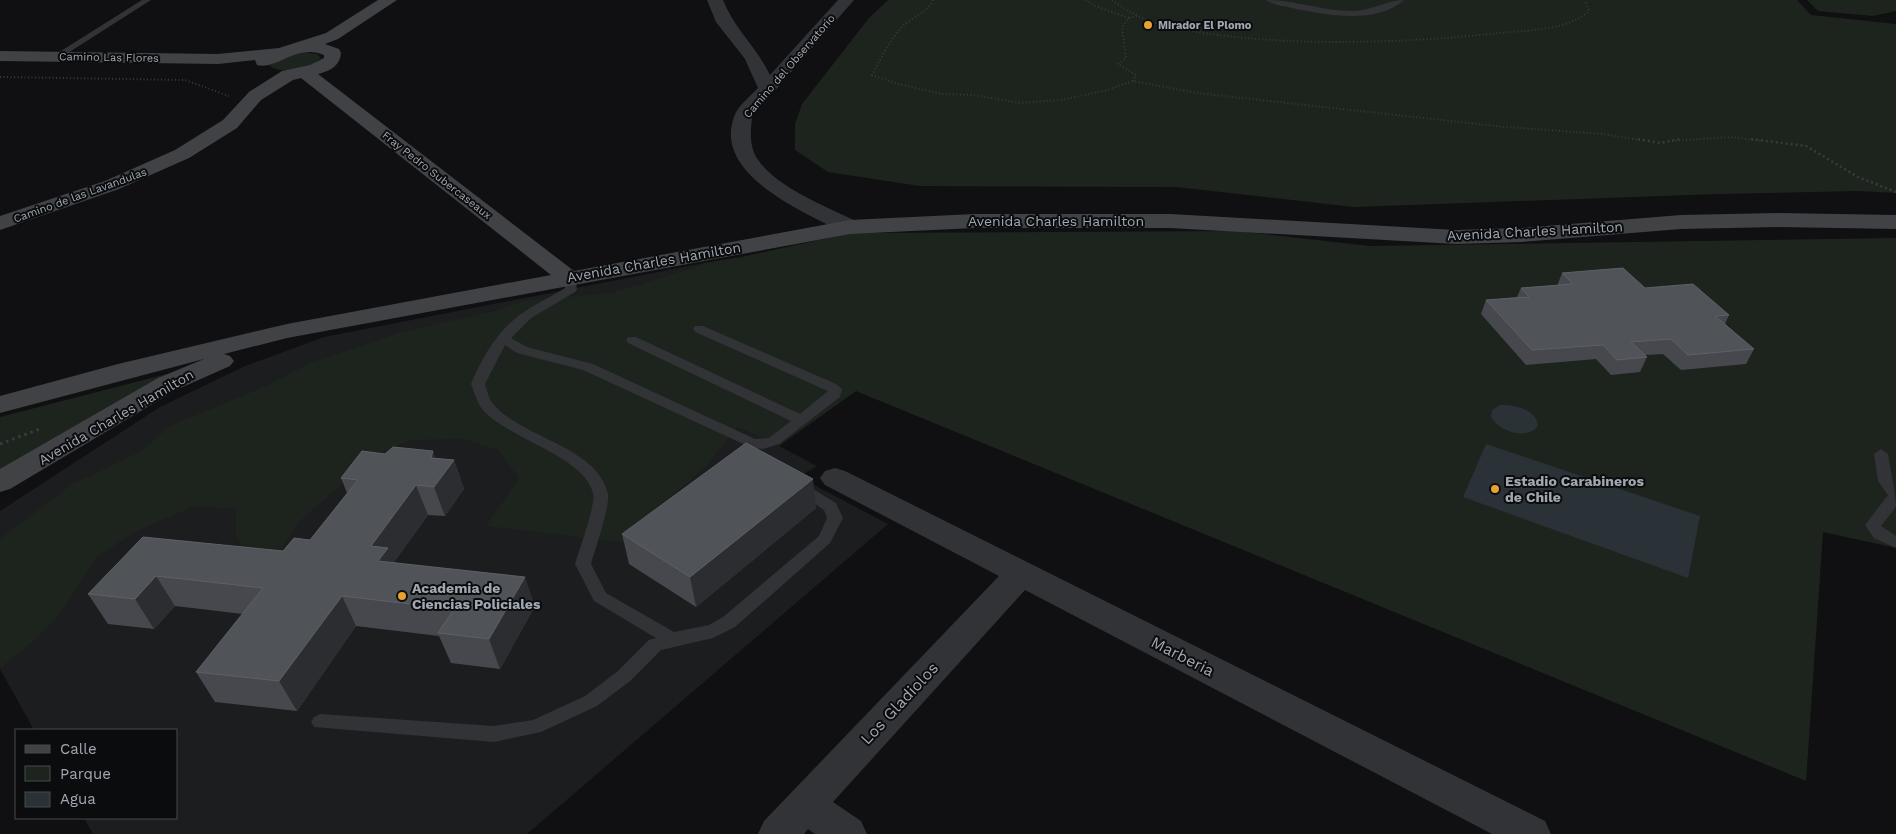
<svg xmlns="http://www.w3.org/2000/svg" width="1896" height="834" viewBox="0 0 1896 834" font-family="'Work Sans',sans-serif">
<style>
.built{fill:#1c1d1f}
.green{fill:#1d241d}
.water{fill:#2a3137}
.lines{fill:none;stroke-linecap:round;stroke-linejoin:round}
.path-far2{stroke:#383a3d;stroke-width:2;stroke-dasharray:1 2.5;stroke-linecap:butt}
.path-far1{stroke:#383a3d;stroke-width:2.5;stroke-dasharray:2 3;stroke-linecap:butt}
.path{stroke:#383a3d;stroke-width:3;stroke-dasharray:2.5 4;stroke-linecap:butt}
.lane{fill:#323337;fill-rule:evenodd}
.street{fill:#323337;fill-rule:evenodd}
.secondary{fill:#404246;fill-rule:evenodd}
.wall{fill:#46484d}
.shaded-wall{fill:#2c2d31}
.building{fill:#505358;stroke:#5d6066}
.poi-dot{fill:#e8a232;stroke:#0b0c0d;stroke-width:2}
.labels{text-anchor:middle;stroke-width:4;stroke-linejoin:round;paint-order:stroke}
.far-poi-label{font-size:11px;font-weight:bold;fill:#a2a8b2;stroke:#0b0c0d;text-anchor:start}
.far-street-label{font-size:11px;fill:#a2a8b2;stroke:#0b0c0d}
.street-label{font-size:14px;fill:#a2a8b2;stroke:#0b0c0d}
.poi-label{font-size:14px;font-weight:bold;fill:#a2a8b2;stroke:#0b0c0d;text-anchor:start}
.near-street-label{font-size:16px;fill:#a2a8b2;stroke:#0b0c0d}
</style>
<rect width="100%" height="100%" fill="#101012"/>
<path class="built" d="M704 263 573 352 779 446 817 466 799 477 888 524 527 834H93L84 818H176V730H34L0 669V511L160 407 245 366 324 337Z"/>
<path class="green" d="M888 0H1797L1811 15 1896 24V193L1857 191 1717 194 1354 207 1176 187 920 186 828 172 795 150V124L802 104 869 18Z
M1807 0H1896V11L1873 16 1818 11Z
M304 52 317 54 321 58C311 69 282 75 270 66L273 60Z
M1236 231 1370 246 1896 238V548L1823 532 1806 781 856 391 779 446 737 427 707 465 676 493 629 543 486 526 519 478 498 450 464 439 410 440 370 459 299 522 277 555 248 559 236 534V509L195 506 138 530 97 557 58 617 31 643 0 668V539L71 485 141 451 170 426 266 386 310 363 402 332 495 311 528 300 612 293 697 267 704 263 741 257 851 233Z
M171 373 0 473V417Z"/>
<path class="water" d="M1500 405C1513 404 1537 409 1538 426 1526 441 1499 431 1491 417L1492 410Z
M1486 444 1700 516 1688 578 1463 497Z"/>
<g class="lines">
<path class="path-far2" d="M933 0C928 13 911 17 901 28 889 41 881 59 872 75L898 84 942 94 973 95 1020 103 1061 100 1107 90 1133 81 1197 93 1505 127 1603 134 1645 141
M1086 0 1095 6 1129 18
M1112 0C1129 13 1148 22 1170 27 1271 48 1396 44 1499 33 1528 30 1566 31 1589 11L1585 0
M0 77 185 80 229 96
M1133 81 1136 75 1118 64 1126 58 1122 27 1129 18 1137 16
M1672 141 1731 137 1762 141"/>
<path class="path-far1" d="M1638 139 1660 143 1679 139
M1751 139 1806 146 1858 177 1896 192"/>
<path class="path" d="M0 444 40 429"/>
<path class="lane" d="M142 0H151L60 58 53 56Z
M1266 0C1296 0 1325 12 1355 11 1373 10 1388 0 1404 0 1376 25 1325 15 1292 8 1284 6 1273 5 1266 0Z
M569 274 575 278 577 289 575 292 531 318 511 338 527 347 593 364 755 439 769 438 791 421 628 343 626 340 628 337H636L800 414 828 391 695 332 693 329 695 326H703L836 384 842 389 840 397 779 444 763 449 752 448 583 370 517 353 505 345 485 384C487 390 489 400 494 405 523 438 598 447 608 494 610 506 595 550 591 564L606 593 674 632 709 625 723 617 819 536 827 518 824 510 795 490 793 486 800 481 836 503 843 518 830 543 735 627 713 638 661 650 630 681 597 706 541 732 494 742 314 727 311 722 314 717 320 714 494 726 533 720 585 696 618 671 649 640 656 638 594 601 575 564C579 551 596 505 593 493 583 455 509 440 482 409 477 402 474 392 471 384 482 358 497 331 521 314 535 304 551 297 565 288L563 278Z
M1881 449 1888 454C1890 467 1896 495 1896 506 1893 512 1885 520 1881 526L1896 536V548L1874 538 1865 525 1888 495 1878 481 1874 454Z"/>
<path class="street" d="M707 0H723C735 30 756 46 770 75L838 0H854L752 117C751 130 749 142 755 155 772 186 827 207 858 222L861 227 858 232 850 234 842 232C803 211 713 175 734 117 737 106 751 96 758 88L745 59 716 22Z
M835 468 845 471 1545 821 1551 834H1492L1025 590 833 802 861 821 867 834H815L808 829 804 834H758L764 821 999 576 825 485 820 478 825 471Z"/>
<path class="secondary" d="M378 0H397L338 39 325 44 339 49 341 53C340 66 330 71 318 74L574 271 850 220 974 214H1170L1456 230 1522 228 1681 215 1777 213 1896 215V229L1777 227 1681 229 1522 242 1456 244 1170 228H974L850 234 287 338 224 354 230 356 234 361 230 366 176 390 10 489 0 492V469L158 378 204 359 0 413V396L118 364 287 324 551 275 301 78 293 80 261 100 237 128 189 158 119 189 0 230V216L105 181 175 150 223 120 249 92 282 71 310 65 324 58V55C297 43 277 70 257 65L255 60 218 64 0 61V51L218 54 279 48 326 33Z"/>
</g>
<path class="wall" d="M1562 273 1645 288 1729 315 1725 324 1754 349 1746 364 1681 370 1663 354 1645 355 1647 357 1640 372 1611 375 1596 359 1526 365 1481 314 1486 300 1517 297 1521 288 1557 286Z
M436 458 454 460 464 489 445 516 428 515 394 562 535 606 500 669 451 663 439 636 356 626 297 711 215 702 196 672 243 614 175 606 154 629 108 624 88 594 143 537 283 551 310 540 347 493 341 478Z
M816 508 696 607 629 564 622 534Z"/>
<path class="shaded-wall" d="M433 451 442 476 454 460 464 489 445 516 434 487 431 458Z
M813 479 816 508 696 607 690 577Z
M416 485 428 515 394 562 401 577 392 591 371 546Z
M156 576 175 606 154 629 135 599Z
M525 577 535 606 500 669 489 639Z
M342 596 356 626 297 711 279 681Z"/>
<path class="building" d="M1623 268 1645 288 1693 284 1729 315 1715 316 1754 349 1688 355 1671 339 1631 342 1647 357 1617 360 1603 345 1532 350 1486 300 1529 297 1521 288 1573 284 1562 273Z
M746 443 813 479 690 577 622 534Z
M393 447 433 451 431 458 454 460 434 487 416 485 371 546 388 548 378 561 525 577 489 639 438 633 454 609 342 596 279 681 196 672 263 588 156 576 135 599 88 594 143 537 283 551 294 538 310 540 358 480 341 478 362 451 385 454Z"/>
<g class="poi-dot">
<circle cx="1148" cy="25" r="5"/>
<circle cx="1495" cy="489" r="5"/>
<circle cx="402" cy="596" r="5"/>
</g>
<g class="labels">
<g class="far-poi-label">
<text x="1158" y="29">Mirador El Plomo</text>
</g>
<g class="far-street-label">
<text transform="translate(109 57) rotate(1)" y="4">Camino Las Flores</text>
<text transform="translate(789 66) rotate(-49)" y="4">Camino del Observatorio</text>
<text transform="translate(437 175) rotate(38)" y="4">Fray Pedro Subercaseaux</text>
<text transform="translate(80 195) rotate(-20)" y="4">Camino de las Lavandulas</text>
</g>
<g class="street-label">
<text x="1056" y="226">Avenida Charles Hamilton</text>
<text transform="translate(1535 231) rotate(-3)" y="5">Avenida Charles Hamilton</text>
<text transform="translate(654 262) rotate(-10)" y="5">Avenida Charles Hamilton</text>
<text transform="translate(116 417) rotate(-30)" y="5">Avenida Charles Hamilton</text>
</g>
<g class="poi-label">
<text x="1505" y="486">Estadio Carabineros<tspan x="1505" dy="16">de Chile</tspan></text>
<text x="412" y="593">Academia de<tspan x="412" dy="16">Ciencias Policiales</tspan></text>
</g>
<g class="near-street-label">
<text transform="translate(1183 656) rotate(27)" y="6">Marberia</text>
<text transform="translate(899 703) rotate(-47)" y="6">Los Gladiolos</text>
</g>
</g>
<rect x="15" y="729" width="162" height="90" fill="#0b0c0d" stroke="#474a4f"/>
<rect x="25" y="745" width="25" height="8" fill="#404246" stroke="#474a4f"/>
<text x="60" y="754" font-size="15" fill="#a2a8b2">Calle</text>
<rect x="25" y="766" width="25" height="15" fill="#1d241d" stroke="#474a4f"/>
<text x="60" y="779" font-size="15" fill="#a2a8b2">Parque</text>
<rect x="25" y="792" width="25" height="15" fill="#2a3137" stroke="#474a4f"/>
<text x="60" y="804" font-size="15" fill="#a2a8b2">Agua</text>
</svg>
